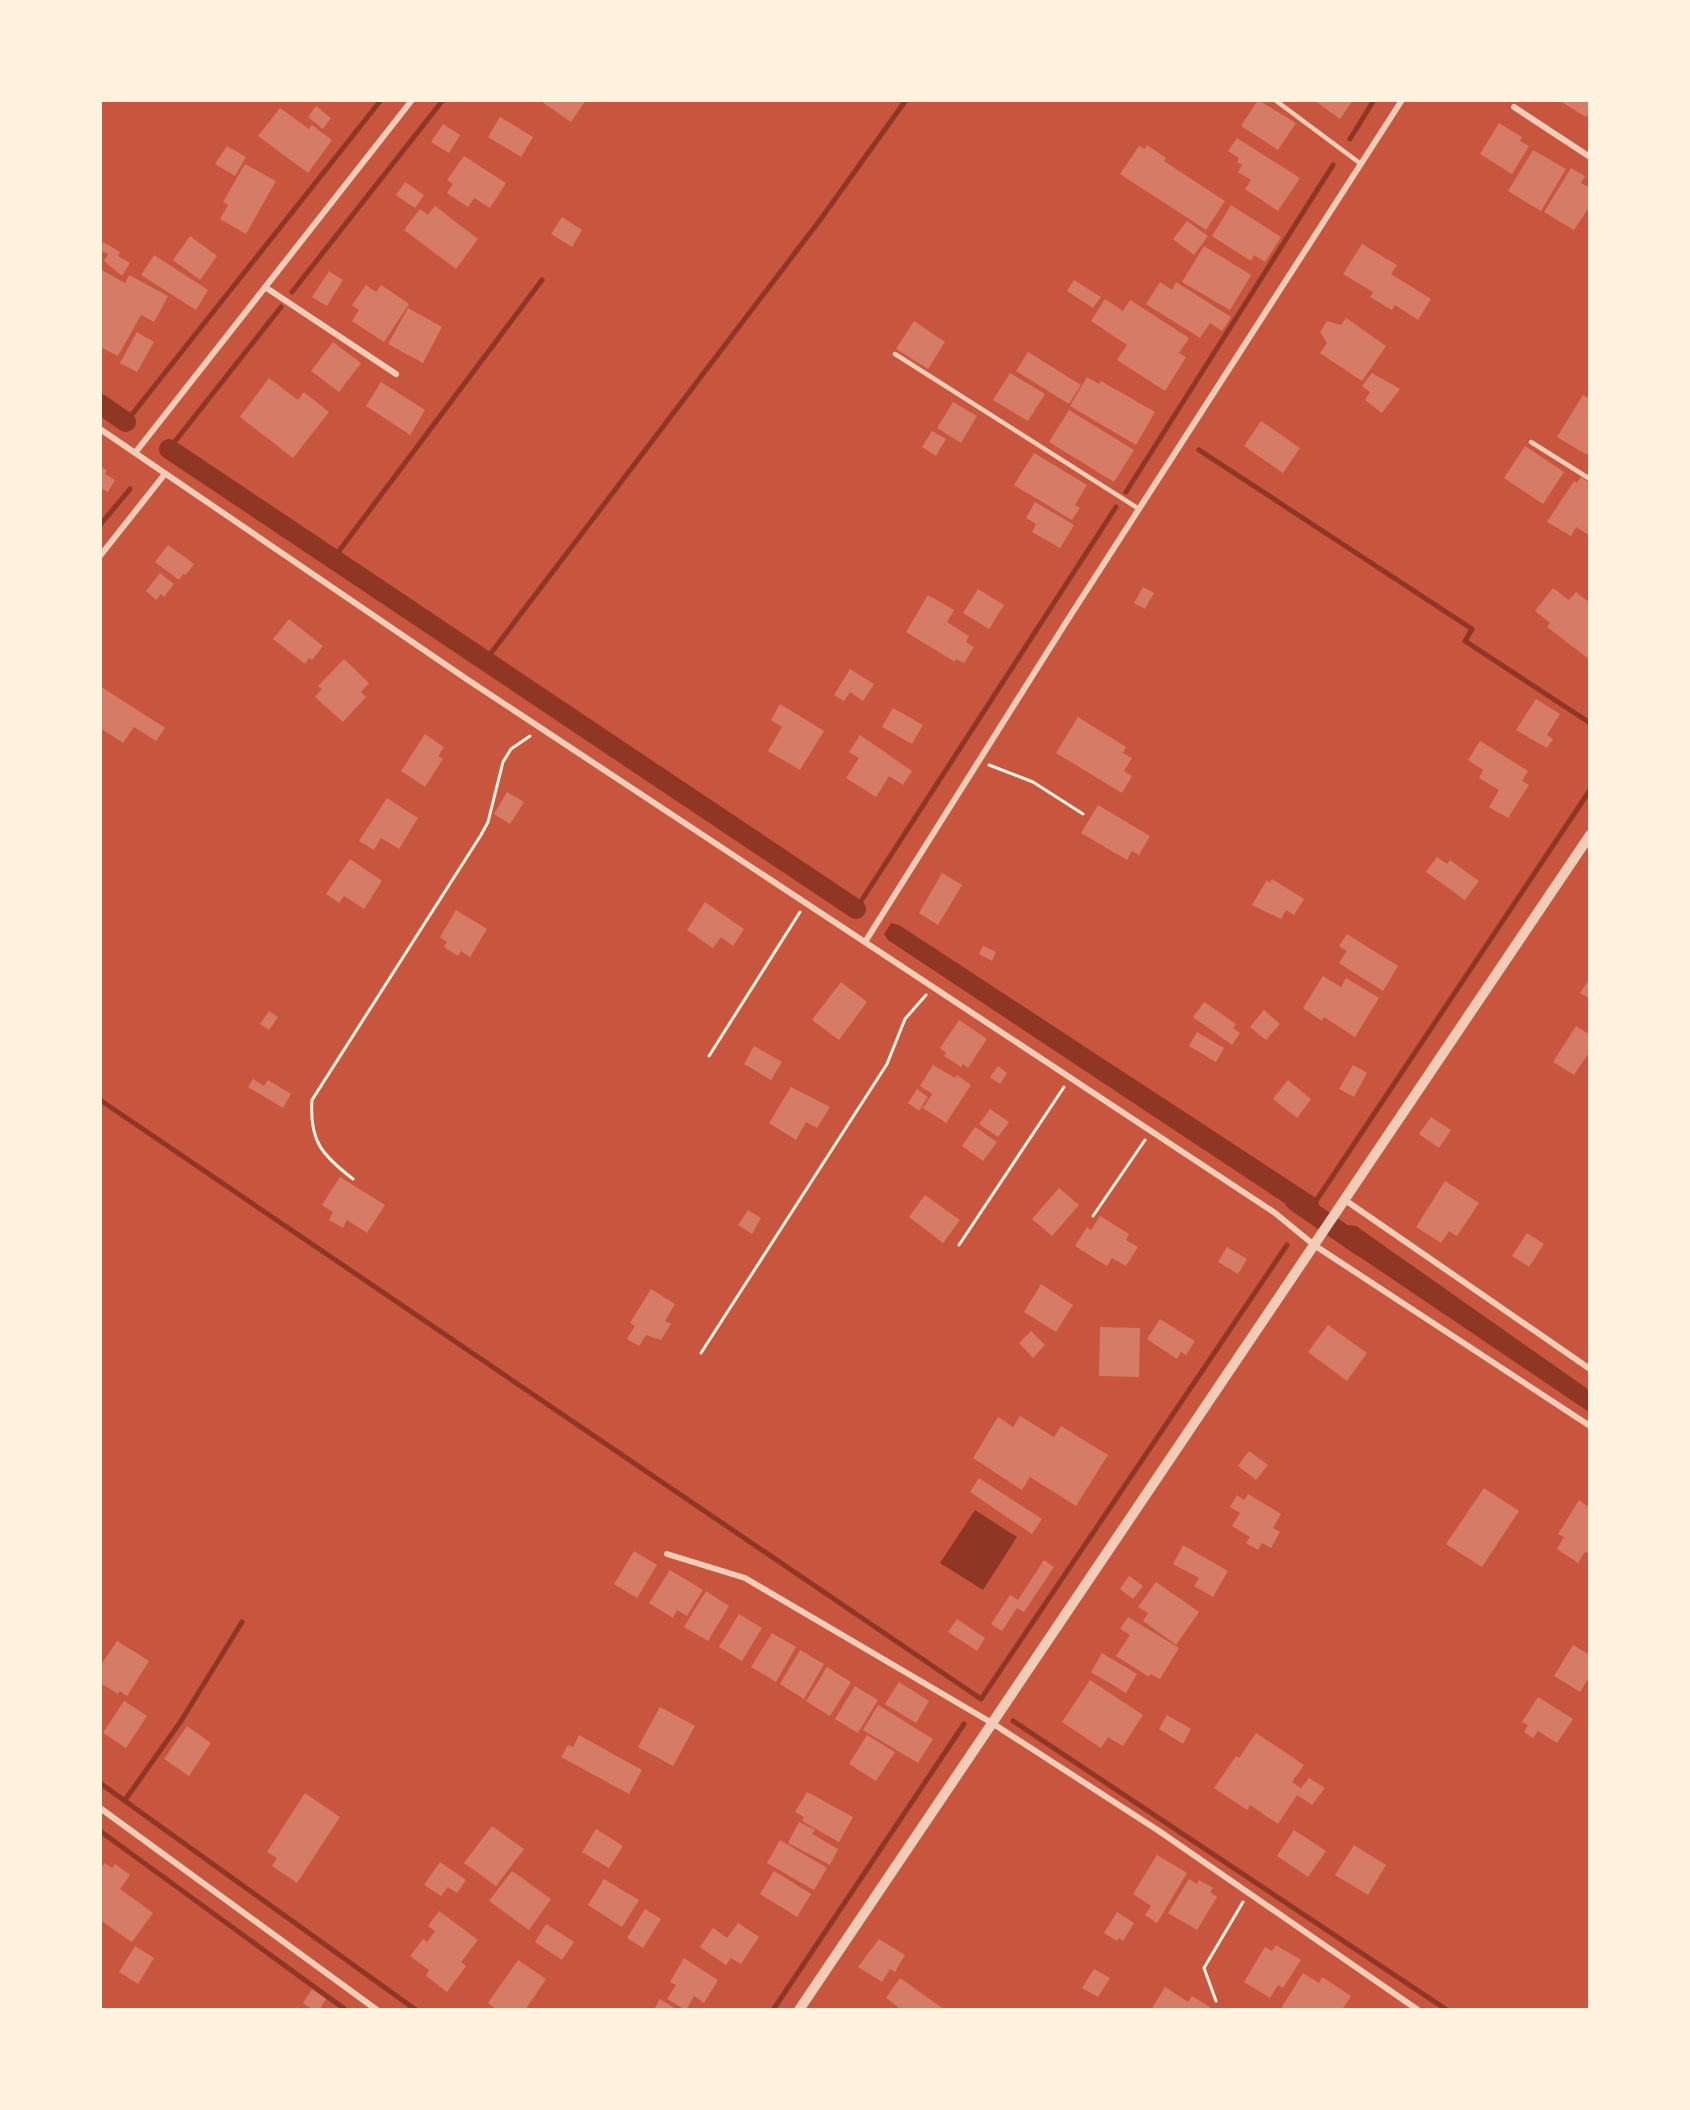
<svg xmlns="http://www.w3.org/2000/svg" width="1690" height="2110" viewBox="0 0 1690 2110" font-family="Georgia,serif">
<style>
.water{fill:#8f3625}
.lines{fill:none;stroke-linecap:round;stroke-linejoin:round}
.stream{stroke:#8f3625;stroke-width:5}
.canal{stroke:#8f3625;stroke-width:20}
.building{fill:#d67c66}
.path{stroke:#fff3e0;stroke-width:3}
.service{stroke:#f1ccb7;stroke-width:4.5}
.minor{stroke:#f1ccb7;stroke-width:6}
.tertiary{stroke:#f1ccb7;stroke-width:10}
</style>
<rect width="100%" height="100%" fill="#c8553d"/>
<path class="water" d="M891 923 899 925 1316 1198 1321 1209 1313 1222 888 940 884 934Z
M1346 1225 1356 1226 1589 1390V1412L1345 1247 1338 1237Z
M975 1510 1017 1537 983 1590 940 1563Z"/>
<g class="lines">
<path class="stream" d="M1350 139 1374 100
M292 292 443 100
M126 422 381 100
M169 449 281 307
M1199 450 1472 629 1465 641 1590 723
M1126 492 1333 165
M100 525 130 489
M333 559 542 280
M485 661 820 220 906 100
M856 909 1116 507
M100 1100 981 1699 1287 1245
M1314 1204 1590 790
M1013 1721 1447 2010
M100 1783 416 2010
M125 1800 181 1721 242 1622
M100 1831 346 2010
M773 2010 964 1724"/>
<path class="canal" d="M100 404 126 422
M169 449 856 909
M1295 1201 1362 1247"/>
</g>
<path class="building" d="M539 100H586L571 122Z
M1258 100 1296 123 1278 150 1241 126Z
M1314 100H1353L1340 119Z
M1564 100H1590V111L1586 117 1563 103Z
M316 106 331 118 323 129 308 117Z
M280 108 309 129 312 125 332 140 308 173 258 136Z
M500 117 533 137 521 157 488 137Z
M1499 123 1522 137 1520 141 1529 146 1512 174 1480 154Z
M443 124 460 135 449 153 431 142Z
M1237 138 1300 178 1278 211 1245 189 1251 180 1238 172 1242 165 1237 162 1239 158 1228 151Z
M1147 145 1166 158 1164 161 1225 201 1206 230 1120 174 1139 146 1145 149Z
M227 146 246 157 235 176 215 164Z
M1533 150 1566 169 1541 211 1508 191Z
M464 156 506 183 490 208 474 198 468 207 447 193 453 184 447 180Z
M245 164 276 181 246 234 220 219 228 205 223 202Z
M1571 168 1585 176 1581 183 1590 188V206L1574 230 1544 212Z
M405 182 424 195 415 208 396 195Z
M1231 205 1281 237 1265 262 1254 255 1251 261 1212 236Z
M435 206 478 239 456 269 404 230 420 209 428 215Z
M562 217 582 230 572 247 551 234Z
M1187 221 1208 236 1194 255 1173 239Z
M190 236 217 256 200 280 173 260Z
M103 242 120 252 118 256 130 263 122 276 104 261 108 254 100 250Z
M1362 244 1397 265 1391 274 1431 299 1418 320 1395 305 1392 310 1370 297 1373 292 1343 274Z
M1204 246 1251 275 1230 310 1182 282Z
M154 255 208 290 196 310 141 275Z
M100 269 125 283 129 275 168 296 154 322 141 315 118 356 100 347Z
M329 271 343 280 327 306 312 297Z
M1074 280 1101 297 1093 308 1067 291Z
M1160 282 1172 290 1176 282 1231 317 1222 331 1210 323 1200 338 1146 304Z
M366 285 376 292 381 285 409 304 384 342 352 321 359 310 352 305Z
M1105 299 1123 311 1130 300 1189 338 1179 353 1186 357 1165 391 1117 360 1127 345 1091 321Z
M408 308 442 327 423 363 388 344Z
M1346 318 1386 346 1362 381 1320 353 1327 343 1320 332 1327 321 1341 325Z
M914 321 945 342 928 369 896 349Z
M137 332 154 342 137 372 120 363Z
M333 342 361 363 339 392 311 371Z
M1028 352 1081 385 1069 404 1016 371Z
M1010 373 1045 394 1028 421 993 400Z
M1372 373 1400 389 1382 413 1365 400 1370 392 1362 386Z
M1087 377 1099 384 1101 381 1155 412 1136 445 1070 406Z
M269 378 298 400 304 392 329 412 293 458 240 417Z
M381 382 425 410 410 435 366 406Z
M1583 395 1590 399V450L1587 455 1557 437Z
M953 402 977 416 961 443 937 428Z
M1069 410 1134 450 1114 482 1049 442Z
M1261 421 1300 448 1283 473 1244 446Z
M932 431 946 439 936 456 922 447Z
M1525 446 1564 472 1543 504 1504 478Z
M1034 453 1087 485 1075 505 1080 508 1072 520 1014 485Z
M100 467 107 470 105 474 115 480 108 492 100 488Z
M1581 477 1590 483V536L1576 527 1571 536 1547 522 1574 481 1577 483Z
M1035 502 1074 525 1060 548 1032 532 1036 524 1026 518Z
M168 545 194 564 186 575 183 574 179 580 155 562Z
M160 573 174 584 164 597 161 594 156 600 146 591Z
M1143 587 1154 593 1145 609 1134 603Z
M1553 588 1569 600 1576 592 1590 603V660L1547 627 1550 623 1535 611Z
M978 589 1004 605 989 629 963 613Z
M928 595 954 610 947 622 969 636 966 642 974 647 964 663 956 659 955 662 906 632Z
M289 619 323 646 312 660 309 658 305 664 273 639Z
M344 659 369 683 361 692 366 697 343 722 315 697 322 689 318 686Z
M850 669 874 684 863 701 850 692 844 701 834 695Z
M100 686 165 728 156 741 134 727 123 743 100 728Z
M1536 699 1560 714 1547 735 1553 739 1547 748 1516 730Z
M780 704 824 731 800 770 768 751 782 727 771 720Z
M893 708 923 725 912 744 882 727Z
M1078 717 1126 747 1123 753 1132 758 1124 771 1132 776 1122 793 1056 753Z
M425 734 444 747 438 756 443 759 425 787 401 771Z
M860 735 912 771 903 785 889 776 876 797 846 778 859 758 849 752Z
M1480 741 1528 771 1522 781 1529 785 1508 818 1489 807 1499 790 1479 778 1483 770 1468 760Z
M507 792 524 802 510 824 494 814Z
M387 798 418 818 399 849 381 838 374 850 359 841Z
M1098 805 1150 836 1139 855 1132 851 1127 860 1081 833Z
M1437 857 1447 864 1450 860 1479 881 1465 900 1426 872Z
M350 859 382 881 364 909 344 896 339 903 326 894Z
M942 873 962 885 938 925 919 913Z
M1272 879 1304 899 1294 915 1286 910 1281 919 1252 905 1267 880 1270 883Z
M705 902 744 929 733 946 721 937 713 948 687 930Z
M456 910 487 929 470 957 461 951 458 956 444 947 447 942 440 937Z
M1347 934 1398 966 1383 991 1339 963 1347 951 1339 946Z
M983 946 996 952 992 961 979 954Z
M1323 976 1341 987 1346 978 1379 998 1355 1037 1324 1017 1322 1021 1303 1008Z
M1590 978V999L1580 993Z
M841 982 867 1002 839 1040 812 1020Z
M1204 1002 1236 1024 1233 1028 1240 1033 1232 1045 1193 1017Z
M1264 1010 1280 1024 1266 1040 1250 1027Z
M269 1011 278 1017 269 1030 260 1024Z
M959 1020 987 1039 968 1068 963 1064 961 1067 944 1056 946 1053 940 1048Z
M1576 1026 1590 1035V1051L1574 1075 1553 1062Z
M1197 1032 1224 1048 1216 1062 1189 1046Z
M754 1046 782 1062 771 1080 744 1064Z
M933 1065 955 1078 957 1075 971 1085 946 1123 923 1108 932 1094 920 1086Z
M1353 1065 1367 1073 1354 1097 1339 1089Z
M998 1066 1007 1073 1000 1084 990 1077Z
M253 1079 264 1086 268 1080 291 1094 283 1108 248 1087Z
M1288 1080 1311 1099 1297 1118 1273 1099Z
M791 1087 830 1107 817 1128 806 1122 796 1140 769 1123Z
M917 1089 928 1097 919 1111 908 1103Z
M990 1109 1009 1122 998 1137 979 1124Z
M1431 1117 1451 1130 1439 1148 1419 1134Z
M975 1127 997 1142 983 1161 962 1146Z
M340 1177 385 1205 367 1233 347 1220 343 1228 329 1220 333 1212 322 1205Z
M1445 1181 1479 1203 1457 1236 1449 1231 1441 1243 1416 1227Z
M1059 1188 1079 1205 1052 1236 1032 1219Z
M925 1195 960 1220 943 1243 909 1217Z
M748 1210 761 1218 752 1234 738 1225Z
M1100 1216 1129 1234 1126 1240 1138 1247 1126 1266 1112 1258 1107 1266 1075 1246 1087 1227 1091 1230Z
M1527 1233 1544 1244 1529 1267 1512 1256Z
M1227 1247 1247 1259 1238 1274 1218 1262Z
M1041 1284 1073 1305 1056 1332 1024 1312Z
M651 1289 675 1304 665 1321 671 1324 661 1340 646 1335 639 1346 627 1339 635 1326 630 1323Z
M1160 1319 1195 1341 1186 1355 1181 1352 1177 1359 1147 1339Z
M1328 1325 1367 1353 1347 1381 1308 1352Z
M1100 1327 1140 1328 1139 1377 1099 1376Z
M1031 1331 1045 1345 1033 1358 1019 1343Z
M1020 1416 1054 1437 1061 1426 1108 1455 1076 1506 1030 1477 1022 1490 973 1458 998 1417 1013 1427Z
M1249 1451 1268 1465 1256 1480 1238 1466Z
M979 1478 1042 1519 1032 1534 970 1492Z
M1484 1488 1519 1511 1482 1567 1446 1544Z
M1248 1494 1281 1514 1273 1528 1280 1532 1271 1548 1262 1543 1258 1550 1246 1543 1250 1537 1232 1526 1240 1513 1230 1507 1237 1495 1244 1500Z
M1579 1500 1587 1506 1590 1502V1554L1585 1552 1578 1563 1557 1549 1564 1537 1558 1534Z
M1183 1545 1228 1571 1213 1597 1194 1586 1199 1578 1173 1564Z
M634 1551 657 1565 637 1598 614 1584Z
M1044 1560 1054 1567 1024 1612 1017 1608 1002 1631 991 1624 1010 1595 1018 1600Z
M670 1570 703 1590 687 1616 677 1610 673 1618 649 1603Z
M1129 1576 1143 1586 1133 1599 1120 1589Z
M1156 1582 1199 1612 1176 1645 1143 1621 1148 1613 1138 1607Z
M706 1591 729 1606 708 1641 684 1627Z
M739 1614 762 1628 742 1661 719 1647Z
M1128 1617 1179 1648 1160 1679 1150 1674 1149 1677 1116 1656 1130 1635 1120 1629Z
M957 1619 985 1638 977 1651 948 1632Z
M772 1633 796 1647 776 1682 751 1667Z
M117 1641 149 1661 127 1696 120 1691 118 1694 100 1683V1666Z
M1573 1645 1590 1655V1676L1580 1692 1554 1676Z
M800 1650 824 1664 804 1699 780 1684Z
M1102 1653 1137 1674 1126 1693 1091 1672Z
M827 1667 851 1682 830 1716 806 1701Z
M1090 1680 1143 1715 1123 1746 1108 1737 1101 1748 1062 1722Z
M899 1682 929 1701 916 1723 885 1704Z
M855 1686 878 1700 858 1733 835 1719Z
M1538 1697 1573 1719 1557 1743 1538 1731 1533 1738 1524 1732 1528 1725 1522 1722Z
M124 1701 147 1716 126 1748 103 1733Z
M878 1705 933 1739 918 1763 863 1730Z
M660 1707 695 1726 673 1766 638 1747Z
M1167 1715 1191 1729 1183 1744 1159 1729Z
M187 1726 211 1743 189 1776 164 1759Z
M1256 1733 1304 1765 1292 1782 1301 1788 1309 1778 1325 1788 1312 1805 1297 1795 1278 1824 1250 1805 1247 1810 1214 1788 1236 1756 1239 1758Z
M579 1735 642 1770 629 1794 561 1757 568 1745 573 1747Z
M867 1735 895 1752 876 1781 849 1764Z
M807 1792 853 1817 839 1842 802 1821 804 1817 795 1812Z
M305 1793 340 1817 297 1883 272 1866 277 1858 267 1852Z
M799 1822 815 1830 812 1834 838 1849 830 1865 788 1843Z
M492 1826 524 1849 496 1886 464 1863Z
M596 1829 623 1846 609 1868 582 1852Z
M1294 1830 1326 1851 1308 1877 1277 1856Z
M780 1840 827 1868 814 1890 767 1863Z
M1354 1845 1386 1865 1368 1895 1335 1875Z
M1157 1855 1187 1873 1157 1923 1145 1915 1151 1906 1133 1894Z
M440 1862 466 1880 457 1893 448 1887 441 1896 424 1885Z
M105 1863 112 1868 115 1864 130 1875 120 1889 153 1913 132 1942 100 1920V1869Z
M512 1871 551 1899 529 1930 489 1901Z
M774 1871 811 1894 797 1917 760 1894Z
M604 1879 639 1900 622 1927 588 1905Z
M1189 1879 1197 1884 1199 1880 1213 1888 1210 1892 1217 1897 1197 1930 1168 1913Z
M645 1909 661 1919 643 1948 627 1938Z
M439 1911 478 1940 461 1962 466 1966 447 1992 426 1976 429 1970 410 1956 423 1939 427 1942 435 1931 428 1926Z
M1117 1912 1134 1923 1123 1941 1119 1938 1117 1941 1104 1933Z
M738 1923 759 1937 741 1964 731 1958 726 1965 700 1947 713 1928 727 1938Z
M546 1924 574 1942 562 1960 535 1942Z
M879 1939 905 1955 895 1972 890 1969 882 1982 858 1967Z
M1276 1945 1301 1960 1283 1988 1278 1985 1270 1998 1244 1982 1265 1947 1272 1951Z
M135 1946 154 1958 138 1984 119 1972Z
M684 1958 718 1980 704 2003 694 1996 686 2010 667 1999 676 1985 670 1982Z
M518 1960 546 1979 525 2010H497L488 2003Z
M1094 1969 1110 1978 1098 1997 1082 1988Z
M1303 1973 1319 1983 1322 1977 1351 1996 1342 2010H1280Z
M900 1978 945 2010H902L886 1998Z
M1165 1987 1188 2002 1192 1996 1210 2007 1208 2010H1151Z
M312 1989 326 1999 319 2010H313L303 2003Z
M660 1999 677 2010H654Z"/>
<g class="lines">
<path class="path" d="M989 765 1033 782 1083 814
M709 1056 800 912
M353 1179C322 1155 309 1141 312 1100L481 835 488 822 503 762 511 749 530 736
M1093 1216 1145 1140
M959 1245 1064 1087
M701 1353 887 1064 905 1019 926 995
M1216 2001 1204 1968 1243 1902"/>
<path class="service" d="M1275 100 1361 164
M895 354 1139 509
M1531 442 1590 479"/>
<path class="minor" d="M1514 107 1590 157
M265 287 396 374
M100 429 468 680 1275 1213 1314 1245 1590 1426
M135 453 412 100
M100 556 164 475
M865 942 1065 624 1402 100
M1345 1200 1590 1369
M667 1554 745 1578 992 1723 1159 1831 1418 2010
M100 1808 377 2010"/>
<path class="tertiary" d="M799 2010 1590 835"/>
</g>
<rect width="1690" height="2110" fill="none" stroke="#fff3e0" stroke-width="204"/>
</svg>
